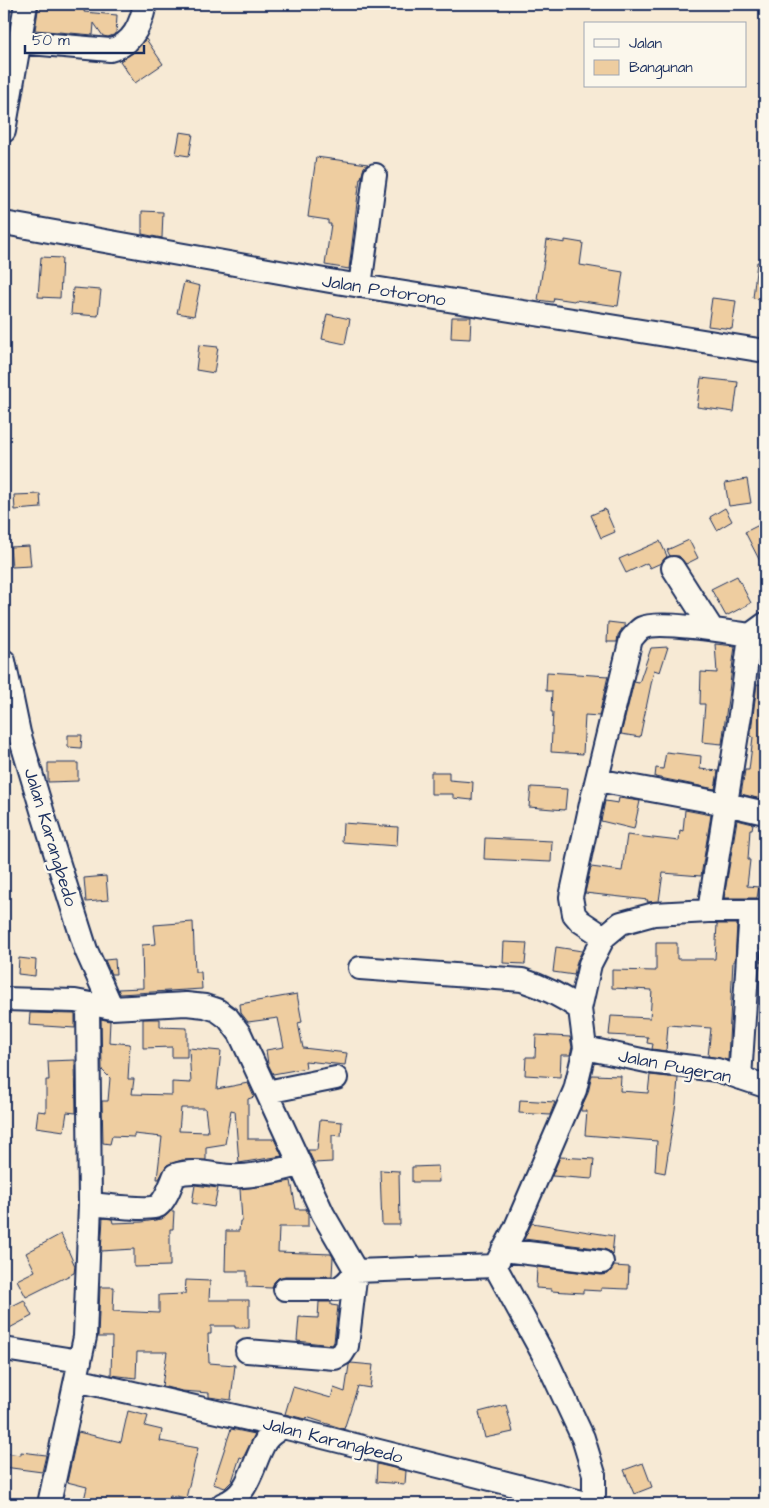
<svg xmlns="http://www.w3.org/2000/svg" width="769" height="1508" viewBox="0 0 769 1508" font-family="'Architects Daughter',sans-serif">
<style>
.building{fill:#eecda0;stroke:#1b2f5e;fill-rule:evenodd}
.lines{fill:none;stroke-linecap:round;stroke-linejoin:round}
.minor-casing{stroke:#1b2f5e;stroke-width:26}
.minor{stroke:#fbf7ec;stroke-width:22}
.labels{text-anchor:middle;stroke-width:5;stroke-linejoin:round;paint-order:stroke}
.street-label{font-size:18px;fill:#1b2f5e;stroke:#fbf7ec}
</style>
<rect width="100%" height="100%" fill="#f7ead5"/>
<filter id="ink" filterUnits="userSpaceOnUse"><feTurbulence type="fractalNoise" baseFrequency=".02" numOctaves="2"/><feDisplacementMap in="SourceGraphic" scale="10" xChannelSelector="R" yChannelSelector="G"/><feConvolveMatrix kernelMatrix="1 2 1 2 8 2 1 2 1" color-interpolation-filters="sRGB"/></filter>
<g filter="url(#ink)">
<path class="building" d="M39 4H85L84 12 117 15 116 34 108 37 103 36 94 23 93 35 35 30Z
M146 39 163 64 135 83 120 61 133 53Z
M180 132 193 134 189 156 176 154Z
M316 157 368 164 364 167 361 178H360L349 269 325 265 331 224H328V220L308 217Z
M142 211 163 212 162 238 142 234Z
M547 240 565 243V240L583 243 580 265 623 272 618 306 575 300 574 301 554 298 553 302 538 300Z
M41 257 62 258 60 298 38 297Z
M757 262 765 263V300L753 298Z
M184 282 200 286 194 316 177 313Z
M73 288 101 290 98 316 71 314Z
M712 298 736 301 732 329 708 326Z
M327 314 350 319 345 344 322 339Z
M452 317H471L470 339 451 338Z
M199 345 218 347 214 373 196 370Z
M701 378 738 382 734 412 697 407Z
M747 479 751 503 729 506 725 483Z
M40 494 41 508 15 510 14 495Z
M725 508 732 521 717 530 710 517Z
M605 509 615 532 601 538 591 515Z
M765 522V571L745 532Z
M689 540 698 558 686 564 679 556H670L667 550Z
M660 541 667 556 661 563 650 568 647 563 626 573 619 559Z
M29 546 31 566 12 567 10 547Z
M737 576 751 603 726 616 711 589Z
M608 622 625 624 618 635 617 642H607Z
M715 644 735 646 722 744 702 742 705 704H700L701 672 717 673Z
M668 647 660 672 654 670 640 737 621 734 634 682 639 683 651 648Z
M547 672 608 676 599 716 585 715 583 754 551 752 553 712H551L552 691H546Z
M757 684 765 685V779L761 799 741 794 745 770H749L753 737 751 736 752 723Z
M68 735H82L81 748 68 747Z
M666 752 701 756 700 769 718 771 715 789 655 777 656 768 663 769Z
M48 763H78V781L48 782Z
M431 772H449V780L473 782 472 800 453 798V794H431Z
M531 787 567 789 565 810 529 807Z
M619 798 640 801 634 829 601 821 605 801 618 803Z
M685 810 711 815 701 876 663 873 659 901 647 902 648 900 585 893 591 867 622 871 627 835 679 841 680 830 683 831Z
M737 820 753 824 752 829H750L748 860H750L747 886 759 887 757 898H724Z
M343 823 398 827 397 846 342 842Z
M485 838 552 841 551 862 484 859Z
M106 876 108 900 86 902 84 878Z
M193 922 195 972H201L202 989 120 994 118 989 143 988 142 945 156 944 154 925Z
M717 924H737L735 961H733L728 1060 708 1056 711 1028 668 1025 666 1051 652 1049 653 1044 647 1043 648 1037 609 1035 611 1016 650 1018 652 990 612 988V970L656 971V943H677V959H715Z
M762 940H765V962H761Z
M504 942 527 943 525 964 503 963Z
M556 947 582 951 577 961 574 975 553 972Z
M19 958 36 960 35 976 18 974Z
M115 959 116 974H111L105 960Z
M297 994 302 1022 298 1023 303 1048 347 1053 345 1065 305 1061 306 1068 273 1074 268 1064 266 1050 284 1047 278 1018 248 1022 241 1013 240 1004Z
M30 1013 75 1014V1028L29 1025Z
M101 1019 110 1021 109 1042 130 1044 128 1079H134L132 1094 172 1095V1082L191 1083 189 1048 221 1051 217 1089 248 1083 254 1097 248 1099V1139H274L282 1156 239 1163 235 1111 231 1110 225 1144 206 1147V1160H182L167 1165 159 1179H157L162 1137 134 1134V1137L112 1136 110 1144 103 1143 102 1101H108L110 1078 102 1070ZM181 1108H205L208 1132 179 1131Z
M143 1019H160V1027L187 1028V1057H172V1047L143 1048Z
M536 1035 570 1037 572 1047 570 1055H561L560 1077 525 1075 526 1057H535Z
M75 1060 76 1113 67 1112 64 1131 36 1127 38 1111 46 1112V1080H49L48 1061Z
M592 1075 621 1076 620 1091 648 1093 650 1075 678 1078 676 1103 665 1173 655 1171 657 1141 585 1135 587 1111H581V1108L588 1093Z
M520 1100 555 1102 550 1115 519 1113Z
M320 1120 342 1122 341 1136 332 1135V1162L314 1163 308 1150H317Z
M560 1157 594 1159 592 1179 552 1176Z
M438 1166 439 1182H412V1167Z
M380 1170 399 1171 400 1225H382Z
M291 1181 296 1209H306L308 1213V1227H279L278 1252 331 1254 333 1257 332 1276H285L278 1278 274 1282 272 1288 247 1287V1271H225L226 1231H239L240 1221H242L240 1189 265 1186Z
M195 1185 218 1188 214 1207 192 1203Z
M171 1211H174L173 1229H170V1266L134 1267V1249L101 1251 103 1218 112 1219 113 1223 142 1222 162 1219Z
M532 1223 614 1236 612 1255 609 1251 604 1249 524 1239Z
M61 1234 75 1266 74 1273 26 1297 17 1280 35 1271 26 1253Z
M614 1266 629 1267 628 1289 601 1288V1291L583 1290V1293L551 1291V1289L536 1288 537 1267 601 1275 608 1274Z
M186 1280 210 1281 209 1300H249V1328H235V1326H211V1334H208L209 1363 235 1365 231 1400 209 1397V1393L182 1391 162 1386 167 1352H137L136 1378 111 1375 112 1337H98L100 1287H114L113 1311 159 1313V1295L185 1294Z
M24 1300 32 1316 4 1331V1310Z
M319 1302H331V1305L338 1306 334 1342 332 1345 297 1341 299 1317 318 1318Z
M351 1363 373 1365 370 1388 358 1386 344 1429 306 1417 305 1419 285 1414 293 1387 331 1398 334 1388 345 1392 349 1365Z
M506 1405 513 1432 485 1438 479 1412Z
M128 1411 148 1416 145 1426 162 1430 160 1441 198 1448 186 1498 170 1495 168 1504H83L87 1487 67 1482 78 1432 121 1442Z
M231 1429 255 1434 243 1458 240 1457 232 1481 225 1488 213 1484Z
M21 1452 46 1455 42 1472 4 1467V1453L21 1455Z
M643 1463 652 1487 634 1494 624 1470Z
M377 1464 406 1471 405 1484 376 1482Z"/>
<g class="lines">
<g class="minor-casing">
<path id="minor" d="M19 42 110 50C133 45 141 24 145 4
M4 131 26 4
M4 223 330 281 765 351
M360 286 375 175
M673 568 712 629
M4 661 19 733 44 817 86 950 112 1008
M597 780 726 804 765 813
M709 911 740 715 750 635
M604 937 580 921 574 914 571 897 592 799 631 639C635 635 638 630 642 628 658 620 729 632 750 635L765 624
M360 968 522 980C544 987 562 996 580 1009
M4 999 75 1001 112 1008 186 1004 205 1006 217 1010 228 1018 240 1034 323 1214 356 1271C350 1279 345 1286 336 1289H285
M585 1048 651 1062 717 1070 765 1086
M740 1078 751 911
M267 1092 336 1078
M90 1204C103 1205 149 1211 158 1206 166 1200 171 1184 175 1175 199 1167 218 1178 241 1176 261 1175 280 1170 299 1165
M503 1250 602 1262
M495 1266 515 1229 575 1090 585 1048 580 1009 590 964 604 937 621 923 654 914 709 911H765
M4 1349 80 1361
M247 1351 335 1358 342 1354 347 1346 356 1271 495 1266 548 1363 583 1438 594 1474V1494L591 1504
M76 1380 283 1427 590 1504
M49 1504 85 1337 90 1204 88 1004
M223 1504C250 1495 252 1464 265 1442 269 1435 276 1431 283 1427"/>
</g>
<use href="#minor" class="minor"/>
</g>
</g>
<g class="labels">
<g class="street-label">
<text transform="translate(384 290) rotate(9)" y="6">Jalan Potorono</text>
<text transform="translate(51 837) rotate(73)" y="6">Jalan Karangbedo</text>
<text transform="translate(675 1066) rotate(11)" y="6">Jalan Pugeran</text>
<text transform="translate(333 1440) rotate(14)" y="6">Jalan Karangbedo</text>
</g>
</g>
<rect width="769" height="1508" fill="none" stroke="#fbf7ec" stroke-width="20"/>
<rect x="10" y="10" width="749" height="1488" fill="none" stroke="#1b2f5e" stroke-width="2" filter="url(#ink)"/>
<rect x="584" y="22" width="162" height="65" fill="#fbf7ec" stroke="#a1a7b3"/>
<rect x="594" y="39" width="25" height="8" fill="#fbf7ec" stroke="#a1a7b3"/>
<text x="629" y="48" font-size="15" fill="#1b2f5e">Jalan</text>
<rect x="594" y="60" width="25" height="15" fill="#eecda0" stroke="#a1a7b3"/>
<text x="629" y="72" font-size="15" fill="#1b2f5e">Bangunan</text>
<path d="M25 45v8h119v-8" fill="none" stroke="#1b2f5e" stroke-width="2.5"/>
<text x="32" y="45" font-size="15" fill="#1b2f5e" stroke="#fbf7ec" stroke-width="4" paint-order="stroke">50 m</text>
</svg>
